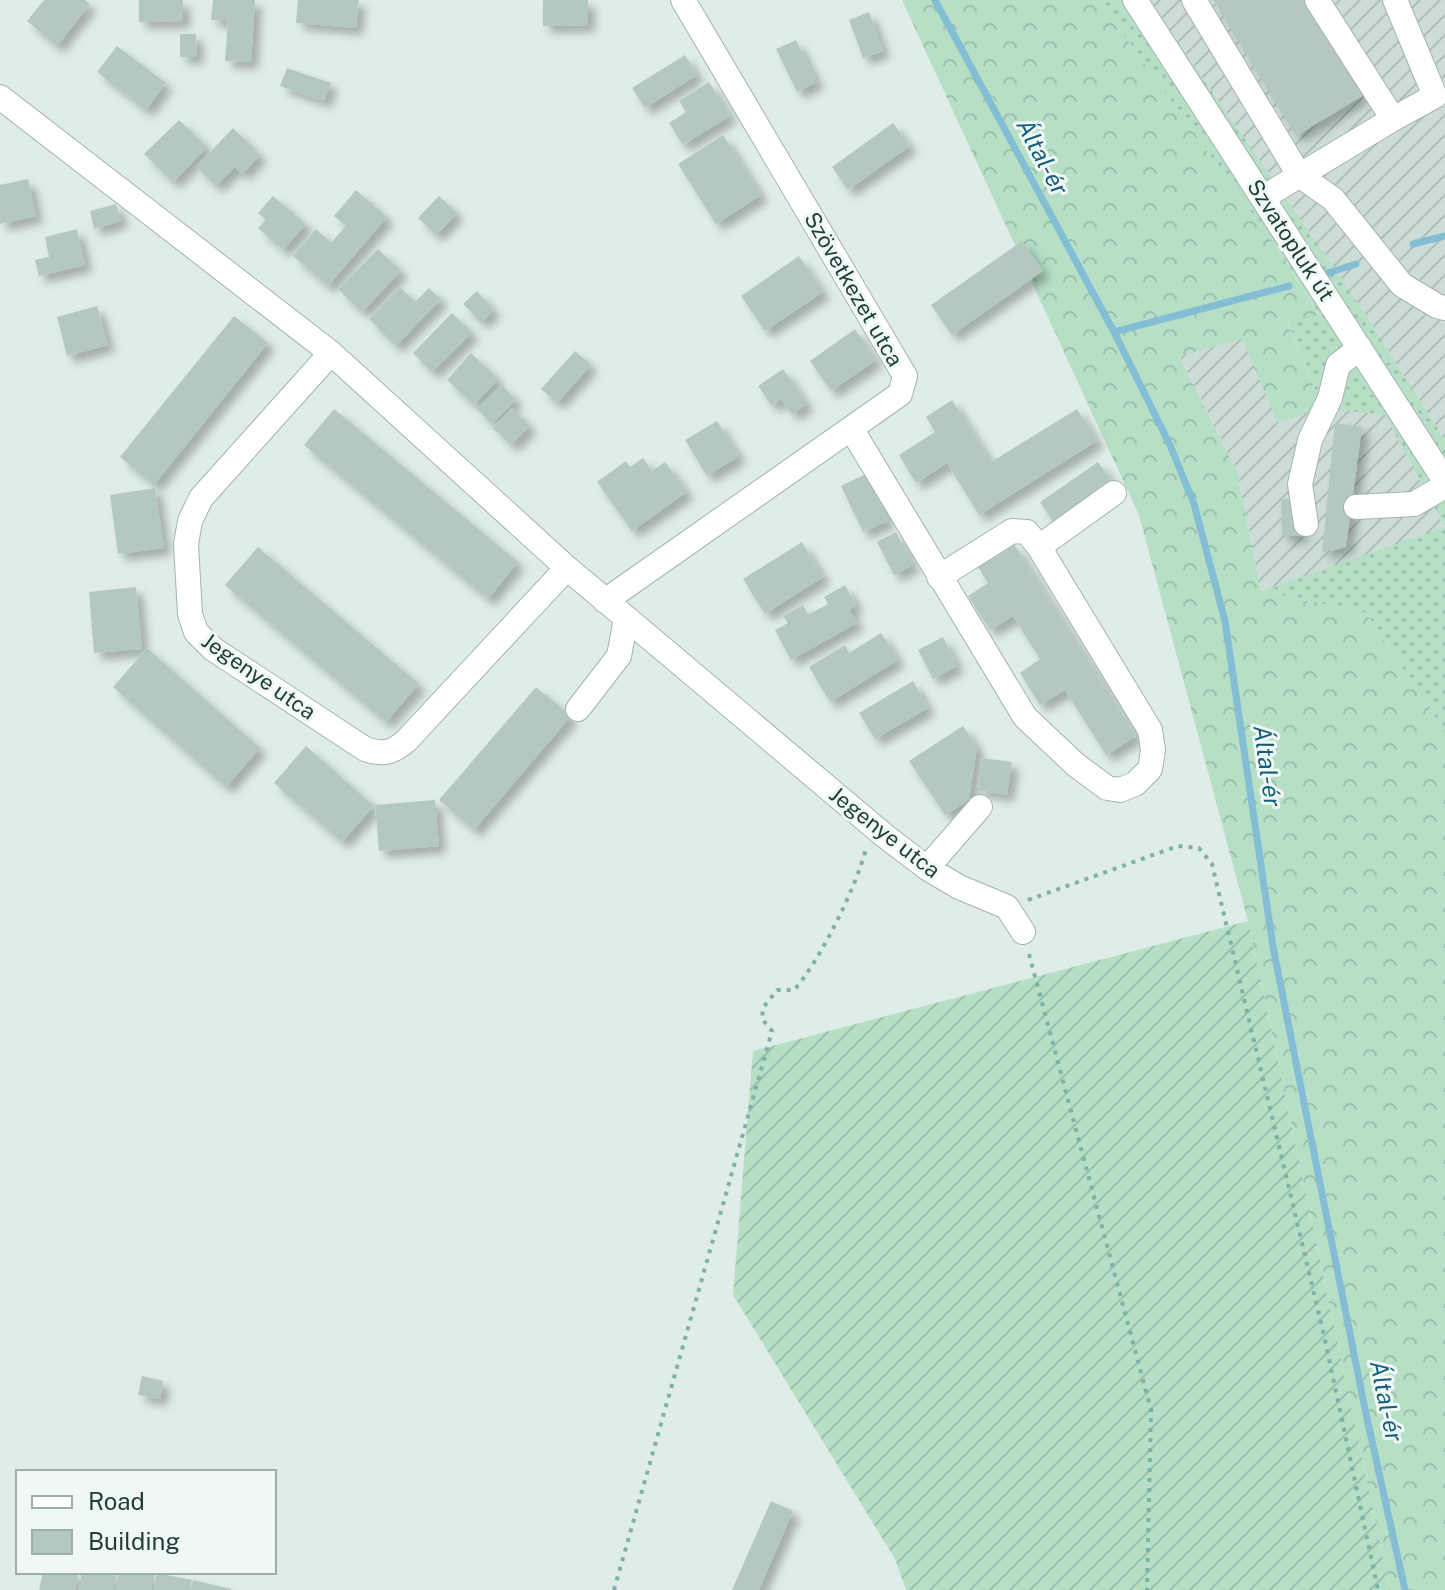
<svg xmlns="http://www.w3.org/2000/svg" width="1445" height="1590" viewBox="0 0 1445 1590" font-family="'Public Sans',sans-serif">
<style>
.industrial{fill:url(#industrial-furrows)}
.grass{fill:url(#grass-dots)}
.forest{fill:url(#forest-crowns)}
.garden{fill:url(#garden-furrows)}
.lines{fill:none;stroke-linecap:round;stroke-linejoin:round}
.stream{stroke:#83bed5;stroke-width:7}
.building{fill:#b4c7c1;filter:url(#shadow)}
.minor-casing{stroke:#a2b4b0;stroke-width:26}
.path{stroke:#7db2a8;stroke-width:4;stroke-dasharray:4 6;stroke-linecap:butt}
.minor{stroke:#fff;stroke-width:24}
.labels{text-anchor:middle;stroke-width:6;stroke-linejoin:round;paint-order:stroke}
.street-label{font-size:22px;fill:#1f3d39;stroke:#f0f8f5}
.water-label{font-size:24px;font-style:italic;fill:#155f7d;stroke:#f0f8f5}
</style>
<defs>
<pattern id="industrial-furrows" width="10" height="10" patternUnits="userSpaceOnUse" patternTransform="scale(2)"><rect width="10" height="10" fill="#cddcd7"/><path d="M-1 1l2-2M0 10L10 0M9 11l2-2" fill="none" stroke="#b0beb9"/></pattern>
<pattern id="grass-dots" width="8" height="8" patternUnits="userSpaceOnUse" patternTransform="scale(2)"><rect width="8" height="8" fill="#b6dfc6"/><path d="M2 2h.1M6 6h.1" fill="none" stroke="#9cc0ab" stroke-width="1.8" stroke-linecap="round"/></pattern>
<pattern id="forest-crowns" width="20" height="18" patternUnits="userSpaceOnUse" patternTransform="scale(2)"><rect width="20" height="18" fill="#b6dfc6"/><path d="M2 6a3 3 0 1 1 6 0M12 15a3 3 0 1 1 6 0" fill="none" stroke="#9cc0ab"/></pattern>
<pattern id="garden-furrows" width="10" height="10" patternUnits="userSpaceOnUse" patternTransform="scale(2)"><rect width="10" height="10" fill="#b6dfc6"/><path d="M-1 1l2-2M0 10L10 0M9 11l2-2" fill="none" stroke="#9cc0ab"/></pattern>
<filter id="shadow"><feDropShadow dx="7" dy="7" stdDeviation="4" flood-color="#0004"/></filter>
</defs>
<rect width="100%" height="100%" fill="#dfece8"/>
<path class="industrial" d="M1149 0H1445V440L1350 291Z
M1242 338 1322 408 1385 414 1445 528 1261 591 1237 472 1179 355Z"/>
<path class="grass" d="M1099 0H1149L1350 291 1445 440V527L1385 415 1322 408 1287 320 1319 314 1279 251Z
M1445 527V732L1366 613 1261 591Z"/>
<path class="forest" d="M902 0H1099L1279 251 1319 315 1287 321 1322 408 1278 423 1242 339 1179 356 1237 472 1261 591 1366 613 1445 732V1590H1390L1248 921 1139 515Z"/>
<path class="garden" d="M1248 921 1390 1590H906L895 1559 733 1295 753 1051Z"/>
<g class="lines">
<path class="stream" d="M935 0 1114 332 1170 445 1194 504 1225 621 1273 947 1366 1414 1405 1590
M1413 244 1445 236
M1325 274 1356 264
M1114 332 1289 286"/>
</g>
<path class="building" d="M44 0H85L90 4 57 46 27 21Z
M139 0H183V21L139 22Z
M213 0H255L251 62 225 61 228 21 211 20Z
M298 0H359L356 28 296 23Z
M543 0H588V25L543 26Z
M1213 0H1304L1362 96 1296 136Z
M869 12 883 51 863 58 849 20Z
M180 34H196L197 57H180Z
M796 40 817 82 797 92 776 49Z
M117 46 166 83 146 110 97 72Z
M685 55 697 75 645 108 632 88Z
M287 68 331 83 324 101 280 86Z
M709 82 730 116 683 145 669 123 686 112 679 101Z
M179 120 207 147 173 182 144 154Z
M893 123 910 146 848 190 832 167Z
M233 128 260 155 242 174 235 167 216 186 196 167Z
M723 135 761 195 716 224 678 164Z
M28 179 36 216 0 224V185Z
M356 190 387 217 328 286 293 256 316 229 331 243 346 226 334 216Z
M273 196 306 224 283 250 258 228 266 220 258 213Z
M439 196 457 213 436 235 418 218Z
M116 204 121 221 94 229 90 211Z
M77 229 85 265 39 276 35 260 49 257 45 237Z
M1022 241 1043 271 952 335 931 305Z
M378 249 401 271 362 312 338 289Z
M799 256 823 292 765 331 741 296Z
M400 287 415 302 429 288 441 299 396 346 369 319Z
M477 291 494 310 481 322 463 304Z
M97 306 108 345 67 356 57 317Z
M452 313 472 333 432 372 413 353Z
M234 316 268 343 154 485 120 457Z
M855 329 876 360 831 391 810 361Z
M575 351 591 365 557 403 541 389Z
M471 353 498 379 474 405 447 380Z
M783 369 807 404 792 414 781 399 772 406 758 386Z
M502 385 516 400 492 424 477 409Z
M952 400 991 462 1077 409 1097 441 979 515 947 463 916 483 899 455 935 432 926 417Z
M512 408 530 426 511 445 493 428Z
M334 409 518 562 488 599 304 445Z
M717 421 739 456 707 476 685 440Z
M1335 423 1362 427 1346 547 1322 553Z
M643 458 652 471 665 462 687 492 632 531 597 482 626 461 630 467Z
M1098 462 1112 482 1053 522 1040 502Z
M866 474 888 521 863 532 841 486Z
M155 488 164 548 118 554 110 495Z
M1281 499H1300L1301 536H1282Z
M896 532 913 565 894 575 877 542Z
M802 542 823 577 765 614 743 579Z
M1014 544 1136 736 1106 755 1065 690 1040 705 1020 673 1040 659 1013 616 990 630 968 596 988 583 978 567Z
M258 547 419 684 386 722 225 585Z
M845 585 856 605 849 610 857 623 791 660 775 630 788 623 783 616 803 605 808 615 828 604 824 597Z
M136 587 142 649 94 653 89 592Z
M881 633 898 660 830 702 809 667 845 645 849 653Z
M943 637 957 666 933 679 918 650Z
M147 648 260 748 226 787 113 687Z
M913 681 928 708 875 739 859 713Z
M536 687 571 716 474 830 439 800Z
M963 726 977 747 969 800 945 815 909 761Z
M306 746 374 806 342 842 274 783Z
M982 758 1012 762 1007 795 977 790Z
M435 800 439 846 379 851 375 805Z
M142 1376 163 1381 160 1399 138 1395Z
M771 1501 793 1511 759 1590H732Z
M43 1572H79L75 1590H39Z
M82 1572H117L113 1590H78Z
M119 1572 155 1573 151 1590H115Z
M157 1573 192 1580 189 1590H153Z
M193 1580 231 1589V1590H191Z"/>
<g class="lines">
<g class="minor-casing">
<path id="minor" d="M1135 0 1445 481
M1194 0 1299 175 1333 199 1402 285 1437 306 1445 308
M0 97 331 353 567 568 885 836 927 868 959 887 1007 907 1023 932
M1393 119 1435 96 1395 0
M1264 197 1393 119 1317 0
M331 353 201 498 190 521 186 544 190 614 196 632 213 649 365 749C383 755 392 753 406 741L567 568
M852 430 1025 717 1076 765 1107 788 1120 790 1135 784 1150 769 1153 750 1150 730 1039 547 1027 532 1012 531 939 577
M1356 507 1414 504 1445 486
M1306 524 1300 484 1310 440 1330 398 1338 365 1360 348
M1039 547 1114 493
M605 601 900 394 905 376 683 0
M578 709 619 656 626 619
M927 868 980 807"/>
</g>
<path class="path" d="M1028 900 1178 846 1199 848 1212 864 1325 1340 1378 1590
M1029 954 1151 1410 1147 1590
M614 1590 772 1031 762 1019 763 1008 777 990H794C820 961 856 887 866 849"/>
<use href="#minor" class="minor"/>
</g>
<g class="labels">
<g class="street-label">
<text transform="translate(1291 240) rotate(57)" y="8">Szvatopluk út</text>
<text transform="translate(854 289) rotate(60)" y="8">Szövetkezet utca</text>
<text transform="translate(259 676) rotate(35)" y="8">Jegenye utca</text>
<text transform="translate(885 832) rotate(38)" y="8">Jegenye utca</text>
</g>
<g class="water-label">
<text transform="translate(1042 157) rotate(62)" y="8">Által-ér</text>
<text transform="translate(1267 766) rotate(82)" y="8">Által-ér</text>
<text transform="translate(1386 1401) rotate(78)" y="8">Által-ér</text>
</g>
</g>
<rect x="16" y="1470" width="260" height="104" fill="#f0f8f5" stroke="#9cadaa" stroke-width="2"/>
<rect x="32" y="1496" width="40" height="12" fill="#ffffff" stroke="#9cadaa" stroke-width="2"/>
<text x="88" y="1510" font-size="24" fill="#1f3d39">Road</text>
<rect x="32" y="1530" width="40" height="24" fill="#b4c7c1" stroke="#9cadaa" stroke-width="2"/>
<text x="88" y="1550" font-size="24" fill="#1f3d39">Building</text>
</svg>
